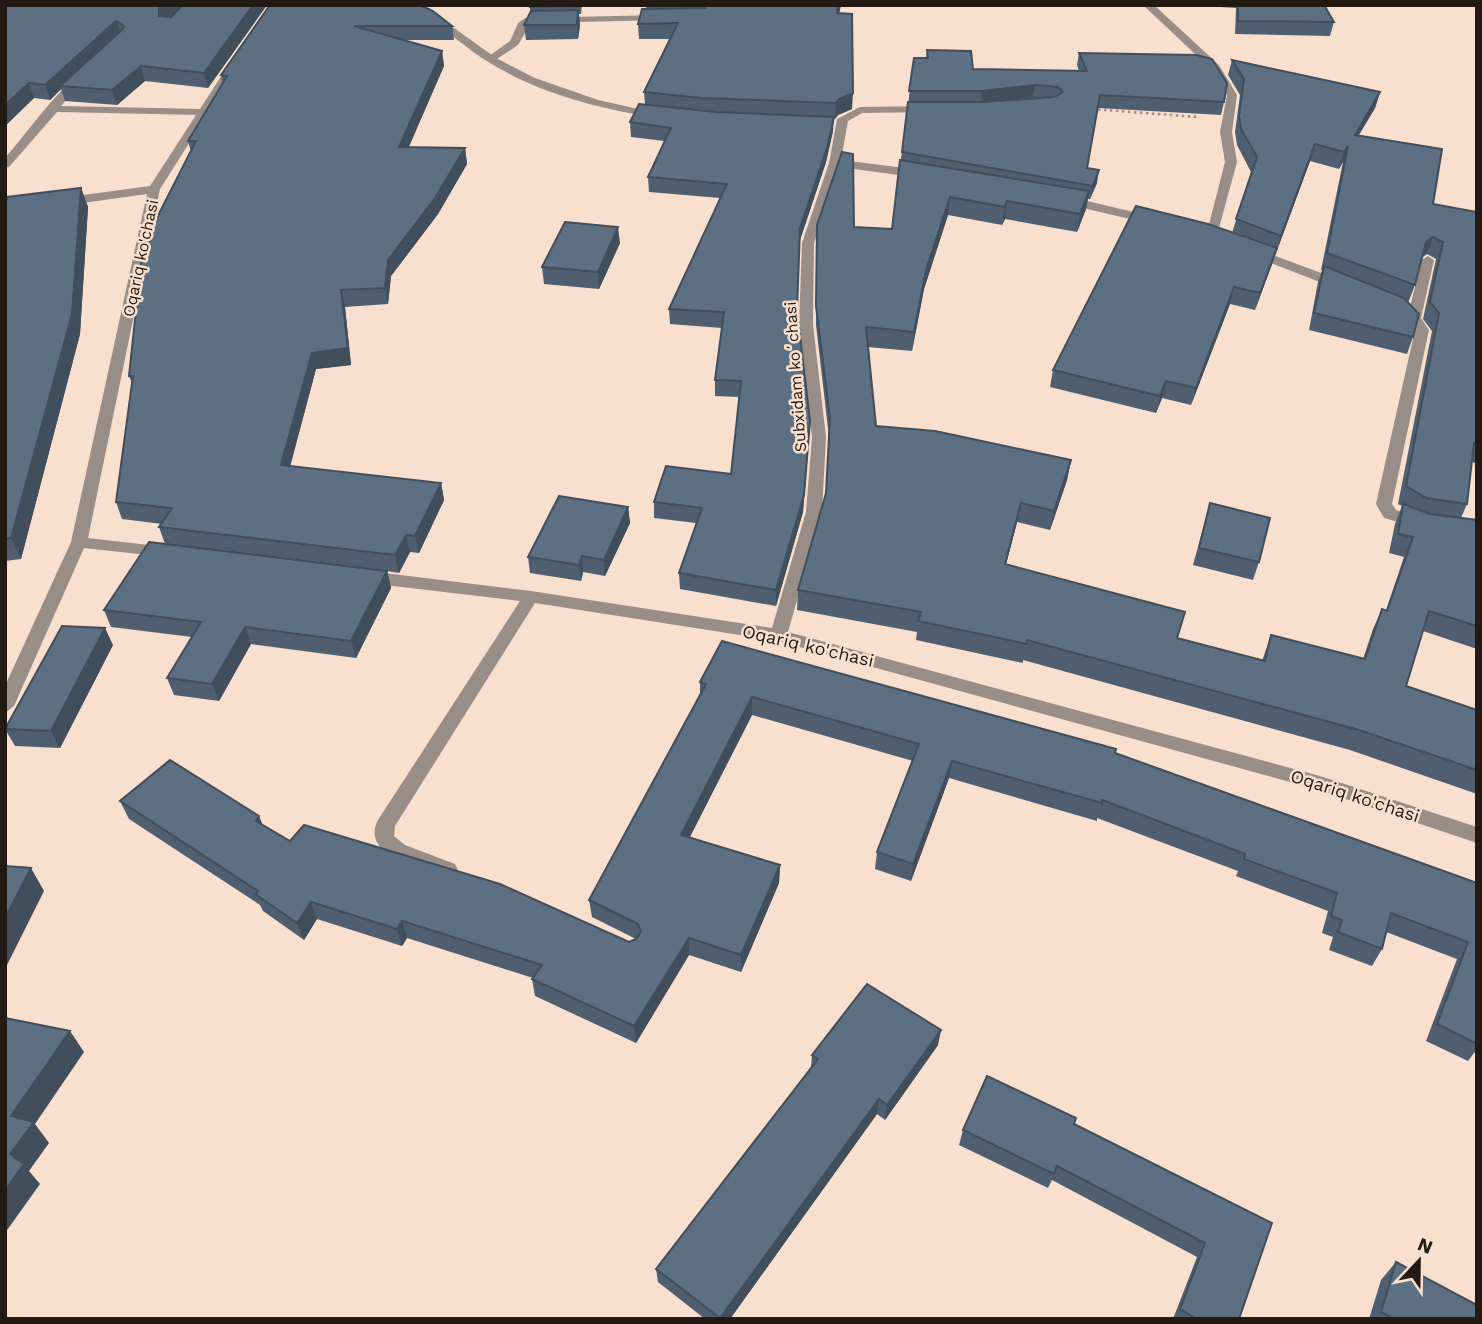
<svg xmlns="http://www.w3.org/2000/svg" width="1482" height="1324" viewBox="0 0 1482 1324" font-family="'Work Sans',sans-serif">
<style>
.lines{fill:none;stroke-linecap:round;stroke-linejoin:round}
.path{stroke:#a08d81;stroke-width:2.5;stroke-dasharray:2.5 3.5;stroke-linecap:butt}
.service{fill:#988e87;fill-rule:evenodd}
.minor{fill:#988e87;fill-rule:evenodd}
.wall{fill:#505f70}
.shaded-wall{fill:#414e5b}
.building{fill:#5d6f82;stroke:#414e5b;stroke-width:2}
.labels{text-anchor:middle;stroke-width:5;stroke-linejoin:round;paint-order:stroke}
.far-street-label{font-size:16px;fill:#231a14;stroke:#f9dfce}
.street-label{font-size:18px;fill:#231a14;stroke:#f9dfce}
</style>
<rect width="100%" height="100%" fill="#f9dfce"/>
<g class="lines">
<path class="path" d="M1092 109 1198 117"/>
<path class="service" d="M661 15 666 18 665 20 531 23 518 45 494 61 485 59 510 41 518 23 525 18Z
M76 76 85 78 61 106 201 109 207 112 201 115 57 112 9 167 5 168V158C29 130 50 100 76 76Z
M1428 256 1434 260 1421 318 1419 321H1409L1407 318 1422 260Z"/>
<path class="minor" d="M1143 5H1154L1219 65 1237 95 1232 132 1237 162 1216 239 1206 236 1225 162 1220 132 1227 95 1211 69Z
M427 15 443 20 496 58 535 78 598 100 665 115 659 118C600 109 541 94 490 63 468 50 450 32 427 19Z
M233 58 242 60 160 189 88 538 166 547 174 552 166 557 84 548 14 706 5 713V686L71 542 147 194 61 206 55 202 61 198 150 186Z
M860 107 930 106 936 109 930 112 862 113 848 121 841 160 921 170 927 174 921 178 839 167 814 243 813 325 826 437 822 512 788 632 1320 776 1477 827V843L1319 790 778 641 535 603 395 826 394 836 405 845 455 864 458 870 455 876 448 878C424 870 359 856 378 820L520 601 368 583 360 577 362 573 368 571 531 591 772 628 806 512 812 437 799 325 802 243 829 163 837 119Z
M1066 196 1159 218 1161 221 1155 225 1062 203V197Z
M1251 247 1348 283 1350 286 1348 289H1338L1247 254 1245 251Z
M1398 303 1419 315 1429 330 1392 504 1396 510 1424 519 1426 523 1424 527 1418 528 1384 518 1376 504 1415 330 1409 321 1391 307Z"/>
</g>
<path class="wall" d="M5 5H267L208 88 145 81 117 105 65 101 61 89 50 100 34 98 5 126Z
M270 5 452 26 454 40H404L442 51 444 66 408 147 465 148 467 164 438 214 391 276 388 304 345 307 351 365 316 369 290 466 441 483 444 500 419 553 410 552 399 573 387 571 391 588 356 658 251 644 219 701 174 695 167 678 192 637 111 627 104 610 165 544 159 527 162 524 122 519 116 502 132 383 129 376 191 152 188 141 223 83 221 75Z
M582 5 581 14H579L580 25 578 39 526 40 524 25 530 12V7Z
M646 5H841L839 13 852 109 838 115 835 119H833V131L826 162 799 243 797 310 809 437 803 512 776 606 680 589 679 573 696 523 654 518V502L731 474 739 397 715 396V380L722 328 670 324 669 309 720 198 649 192 648 177 664 141 631 137 630 122 645 104 644 92 670 39H639L638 24 646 9Z
M1191 5H1324L1334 22 1330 36 1235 34 1236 8Z
M927 50 973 69 1079 71 1077 65 1079 53 1224 102 1221 115 1098 108 1087 168 1097 183 1090 199H1088L1086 209 1077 232 1005 219 1002 225 948 215 924 289 912 351 868 347 876 426 1071 460 1067 480 1050 530 1017 522 1006 564 1177 638 1262 661 1271 635 1363 659 1373 629 1382 609 1386 610 1404 557 1389 553 1395 524 1402 506 1398 504 1432 331 1423 319 1436 259 1427 254 1422 257 1415 285 1408 303 1413 337 1407 354 1309 330 1318 282 1322 270H1321L1343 162 1339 169 1310 161 1255 310 1230 304 1191 405 1162 398 1156 413 1050 387 1053 370 1232 233 1251 172 1237 145 1235 132 1240 95 1228 75 1232 60 1380 92 1375 108 1359 135 1433 204 1477 212V464L1472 462 1467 504 1461 518 1477 520V649L1423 631 1406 686 1477 710V794L1350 750 1023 660V663L916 640 917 632 797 610 798 590 826 493 829 437 816 325 817 225 892 229 914 58H926Z
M81 188 88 207 80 334 21 559 5 561V207Z
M620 243 599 289 544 284 542 267Z
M1210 503 1259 562 1253 580 1193 565Z
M628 507 630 523 605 576 583 572 581 581 530 573 528 557Z
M113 645 60 748 15 746 5 729Z
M700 682 1115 753 1477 883V1049L1468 1061 1426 1041 1457 959 1386 932 1382 949 1372 966 1329 950 1333 937 1322 933 1328 911 1236 876 1238 871 1097 818V821L949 778 911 881 875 869 877 852 913 761 752 715 690 837 780 865 779 883 741 972 689 955 636 1043 535 996 532 979 533 978 407 938 402 946 317 919 304 940 263 911 260 905 129 819 120 801 262 825 290 841 629 942 636 939 592 917 589 900 700 696Z
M938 1045 885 1120 877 1114 730 1319H705L658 1282 656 1269 811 1067 812 1055Z
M1074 1124 1272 1223 1239 1319H1173L1197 1257 1052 1180 1048 1188 959 1145 963 1130Z
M1396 1262 1477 1319H1369L1381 1280Z"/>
<path class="shaded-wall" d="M163 5H183L163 23 159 16V9Z
M253 5H267L208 88 204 73Z
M838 5H841L836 28 837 13Z
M578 10 580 25 578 39 577 25Z
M116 21 121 35 60 86 61 89 50 100 45 85Z
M442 51 444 66 402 163 399 147Z
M141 66 145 81 117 105 112 90Z
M29 83 34 98 5 126V105Z
M1035 85 1033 97 981 103 982 91Z
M1380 92 1375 108 1349 151 1355 135Z
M853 93 852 109 838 115 835 119 836 103 839 99Z
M834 117 833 131 826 162 799 243 800 228Z
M1315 144 1310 161 1276 253 1281 236Z
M1348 146 1343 162 1339 169 1344 152Z
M465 148 467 164 438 214 391 276 388 304 385 288 388 260Z
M1099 170 1097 183 1090 199 1093 186Z
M81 188 88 207 80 334 21 559 11 538Z
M1089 191 1086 209 1077 232 1080 214Z
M950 197 948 215 924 289 912 351 914 332 926 270Z
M1007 201 1005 219 1002 225 1005 207Z
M618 227 620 243 599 289 598 272Z
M1433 237 1427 254 1419 259 1426 242Z
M1277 248 1272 264 1255 310 1260 293Z
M1234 287 1230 304 1191 405 1196 388Z
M341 290 345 307 351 365 316 369 286 482 281 465 312 353Z
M1166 381 1162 398 1156 413 1160 396Z
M810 421 803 512 776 606V590Z
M1071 460 1067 480 1050 530 1054 511Z
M441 483 444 500 419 553 415 536Z
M1021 503 1017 522 1001 583 1005 564Z
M628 507 630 523 605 576 604 560Z
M406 535 410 552 399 573 395 555Z
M582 556 583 572 581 581 579 565Z
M387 571 391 588 356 658 351 641Z
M245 627 251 644 219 701 212 684Z
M105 628 113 645 60 748 51 731Z
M752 697V715L682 852 681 835Z
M952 761 949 778 911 881 913 864Z
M259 816 266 833 256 821Z
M780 865 779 883 741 972V955Z
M31 868 44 891 5 969V918Z
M311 902 317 919 304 940 297 923Z
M402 921 407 938 402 946 397 929Z
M689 938V955L636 1043 634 1026Z
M941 1030 938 1045 885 1120 887 1105Z
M70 1031 84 1052 35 1124 49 1143 29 1171 40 1184 5 1233V1190L10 1154 11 1116Z
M879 1099 877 1114 730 1319H720Z"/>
<path class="building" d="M5 5H163L159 9V16L171 17 183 5H253L204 73 141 66 112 90 60 86 122 30 124 26 116 21 45 85 29 83 5 105Z
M270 5H420L433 11 452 26H354L442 51 399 147 465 148 435 198 388 260 385 288 341 290 348 348 312 353 281 465 441 483 415 536 406 535 395 555 159 527 172 508 116 502 133 376H129L143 245 196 141H188L227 76 221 75Z
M530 5H580V6L530 7Z
M707 5H838L837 13 852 14 853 93 839 99 836 103 701 98 644 92 678 23 638 24 642 9 705 8Z
M1238 5H1324L1334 22 1238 21Z
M578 10 577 25H524L531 11Z
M927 50 971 51 973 69 1087 71 1079 53 1197 55 1212 59 1227 83 1224 102 1100 95 1087 168 1099 170 1093 186 902 152 908 102H983L1054 97 1063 92 1058 87 1035 85 982 91H909L914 58H928Z
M1232 60 1380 92 1355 135 1442 149 1433 204 1477 212V444L1474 443 1467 504 1426 498 1406 486 1439 313 1430 302 1443 242 1433 237 1426 242 1415 285 1327 253 1348 146 1344 152 1315 144 1281 236 1236 219 1257 157 1241 129 1239 116 1244 79Z
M639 104 717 112 834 117 827 148 800 228 797 310 810 421 804 495 776 590 679 573 702 508 654 502 666 466 731 474 741 381 715 380 724 312 669 309 727 184 648 177 671 128 630 122Z
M842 152 853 154 854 227 892 229 900 160 1089 191 1080 214 1007 201 1005 207 950 197 926 270 914 332 866 327 876 426 935 431 1071 460 1054 511 1021 503 1005 564 1185 612 1177 638 1265 661 1271 635 1365 659 1382 609 1387 611 1413 537 1398 534 1403 504 1430 514 1477 520V626L1429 611 1406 686 1477 710V770L1359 730 1027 640V644L918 621 921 612 798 590 826 493 830 418 816 306 817 225Z
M81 188 72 314 11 538 5 539V207L7 197Z
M1136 206 1208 224 1277 248 1260 293 1234 287 1196 388 1166 381 1160 396 1053 370Z
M565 222 618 227 598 272 542 267Z
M1324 266 1404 298 1419 314 1413 337 1314 313Z
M559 496 628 507 604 560 582 556 579 565 528 557Z
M1210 503 1270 518 1259 562 1199 548Z
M149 542 387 571 351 641 245 627 212 684 167 678 201 622 104 610Z
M62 626 105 628 51 731 5 729Z
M722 641 1116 749 1115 753 1477 883V1044L1437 1024 1468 942 1391 913 1382 949 1338 932 1342 920 1331 916 1337 893 1244 859 1245 854 1102 800V803L952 761 913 864 877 852 919 744 752 697 681 835 780 865 741 955 689 938 634 1026 532 979 542 965 402 921 397 929 311 902 297 923 255 894 258 891 120 801 170 760 259 816 256 821 290 841 304 825 500 884 629 942 636 939 641 932 638 924 589 900 706 684 700 682Z
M5 866 31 868 5 918Z
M867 984 941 1030 887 1105 879 1099 720 1318 656 1269 818 1059 812 1055Z
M5 1018 70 1031 11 1116 34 1122 10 1154 24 1164 5 1190Z
M987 1076 1076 1118 1074 1124 1272 1223 1239 1319H1197L1180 1309 1205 1243 1057 1166 1054 1174 963 1130Z
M1396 1262 1477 1305V1319H1394L1381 1312Z"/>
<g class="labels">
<g class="far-street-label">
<text transform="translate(140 258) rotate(-78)" y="6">Oqariq ko'chasi</text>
<text transform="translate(795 377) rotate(-94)" y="6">Subxidam koʻchasi</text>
</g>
<g class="street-label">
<text transform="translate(808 646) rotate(13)" y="6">Oqariq ko'chasi</text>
<text transform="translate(1355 796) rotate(18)" y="6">Oqariq ko'chasi</text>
</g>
</g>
<rect width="1482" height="1324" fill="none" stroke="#231a14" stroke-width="14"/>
<g transform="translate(1419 1261) rotate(22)" stroke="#f9dfce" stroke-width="5" paint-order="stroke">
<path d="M0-5L12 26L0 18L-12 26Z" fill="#231a14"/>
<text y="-10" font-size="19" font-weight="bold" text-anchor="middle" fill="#231a14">N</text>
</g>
</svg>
